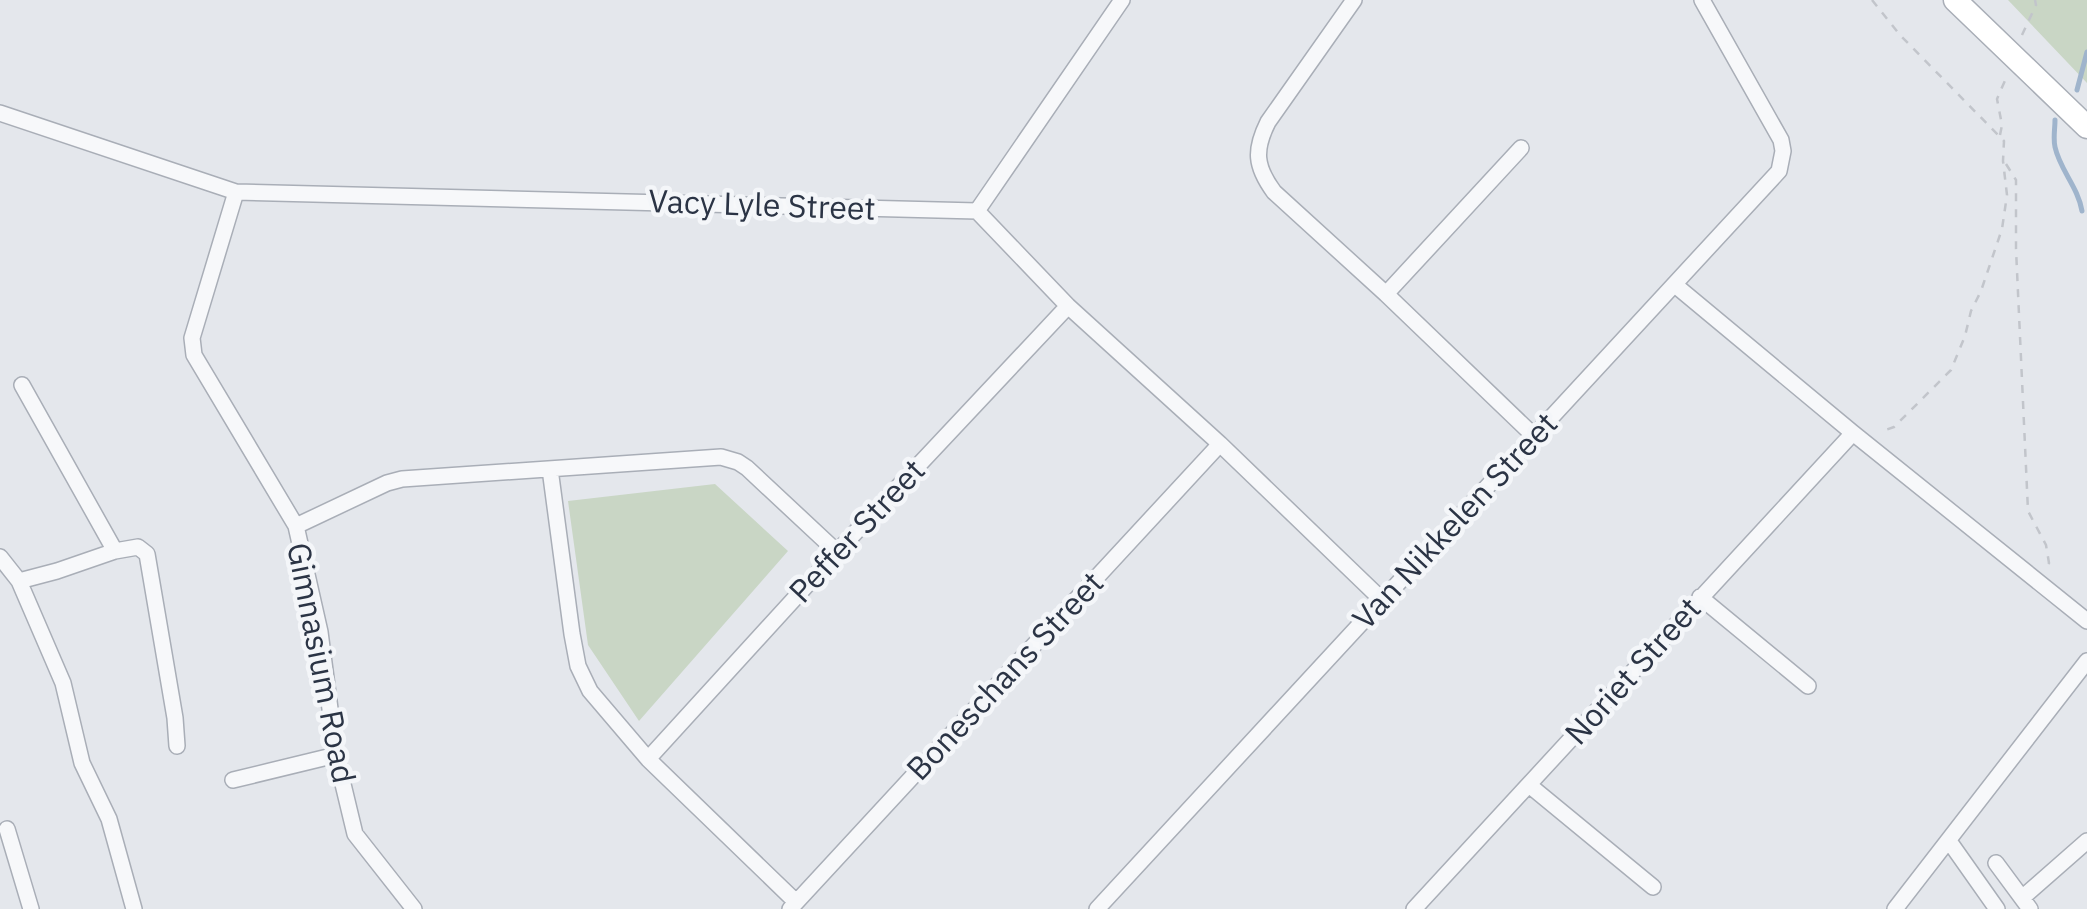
<svg xmlns="http://www.w3.org/2000/svg" width="2087" height="909" viewBox="0 0 2087 909" font-family="'IBM Plex Sans',sans-serif">
<style>
.green{fill:#c9d6c5}
.lines{fill:none;stroke-linecap:round;stroke-linejoin:round}
.stream{stroke:#9fb4cc;stroke-width:5}
.minor-casing{stroke:#a9aeb7;stroke-width:18}
.secondary-casing{stroke:#a9aeb7;stroke-width:25}
.path{stroke:#c2c5cb;stroke-width:2.5;stroke-dasharray:8 8;stroke-linecap:butt}
.minor{stroke:#f7f8fa;stroke-width:15}
.secondary{stroke:#fff;stroke-width:22}
.labels{text-anchor:middle;stroke-width:9;stroke-linejoin:round;paint-order:stroke}
.street-label{font-size:32px;fill:#2b3445;stroke:#f4f6f9}
</style>
<rect width="100%" height="100%" fill="#e4e7ec"/>
<path class="green" d="M2008 0H2087V83Z
M715 484 788 551 639 721 588 645 568 501Z"/>
<g class="lines">
<path class="stream" d="M2077 90 2087 52
M2055 120C2055 129 2053 138 2055 147 2060 170 2078 187 2082 211"/>
<g class="minor-casing">
<path id="minor" d="M1354 0 1268 122C1254 150 1255 166 1274 192L1386 294 1534 436
M0 113 236 192 977 211 1068 306 1220 444 1381 599
M236 192 192 338 194 355 296 526 320 632 336 755 355 834 414 909
M977 211 1122 0
M1675 285 1853 433 2087 621
M1386 294 1521 148
M550 469 572 634 578 666 590 691 648 759 796 902
M296 526 387 483 402 479 721 457 738 462 747 468 837 552
M115 551 138 547 147 554 175 718 177 746
M0 557 19 581 63 683 82 763 109 819 134 909
M19 581 57 571 115 551 22 385
M1700 597 1808 686
M648 759 837 552 1068 306
M233 780 336 755
M1529 785 1653 887
M7 829 31 909
M1949 841 1997 909
M1996 863 2030 909
M2022 898 2087 841
M790 909 1220 444
M1097 909 1779 171 1783 151 1781 140 1702 0
M1414 909 1853 433
M1895 909 2087 661"/>
</g>
<g class="secondary-casing">
<path id="secondary" d="M1955 0 2087 127"/>
</g>
<path class="path" d="M1872 0 1900 35 2004 141 2003 161 2007 195 2002 229 1981 291 1971 311 1965 336 1951 370 1894 427 1880 432
M2022 35 2036 5 2035 0
M2000 135 2002 125 1997 99 2007 76
M2006 164 2016 180V249L2028 511 2046 545 2049 563 2046 567"/>
<use href="#minor" class="minor"/>
<use href="#secondary" class="secondary"/>
</g>
<g class="labels">
<g class="street-label">
<text transform="translate(762 205) rotate(2)" y="11">Vacy Lyle Street</text>
<text transform="translate(1455 521) rotate(-47)" y="11">Van Nikkelen Street</text>
<text transform="translate(857 531) rotate(-47)" y="11">Peffer Street</text>
<text transform="translate(321 663) rotate(79)" y="11">Gimnasium Road</text>
<text transform="translate(1633 671) rotate(-48)" y="11">Noriet Street</text>
<text transform="translate(1005 676) rotate(-47)" y="11">Boneschans Street</text>
</g>
</g>
</svg>
